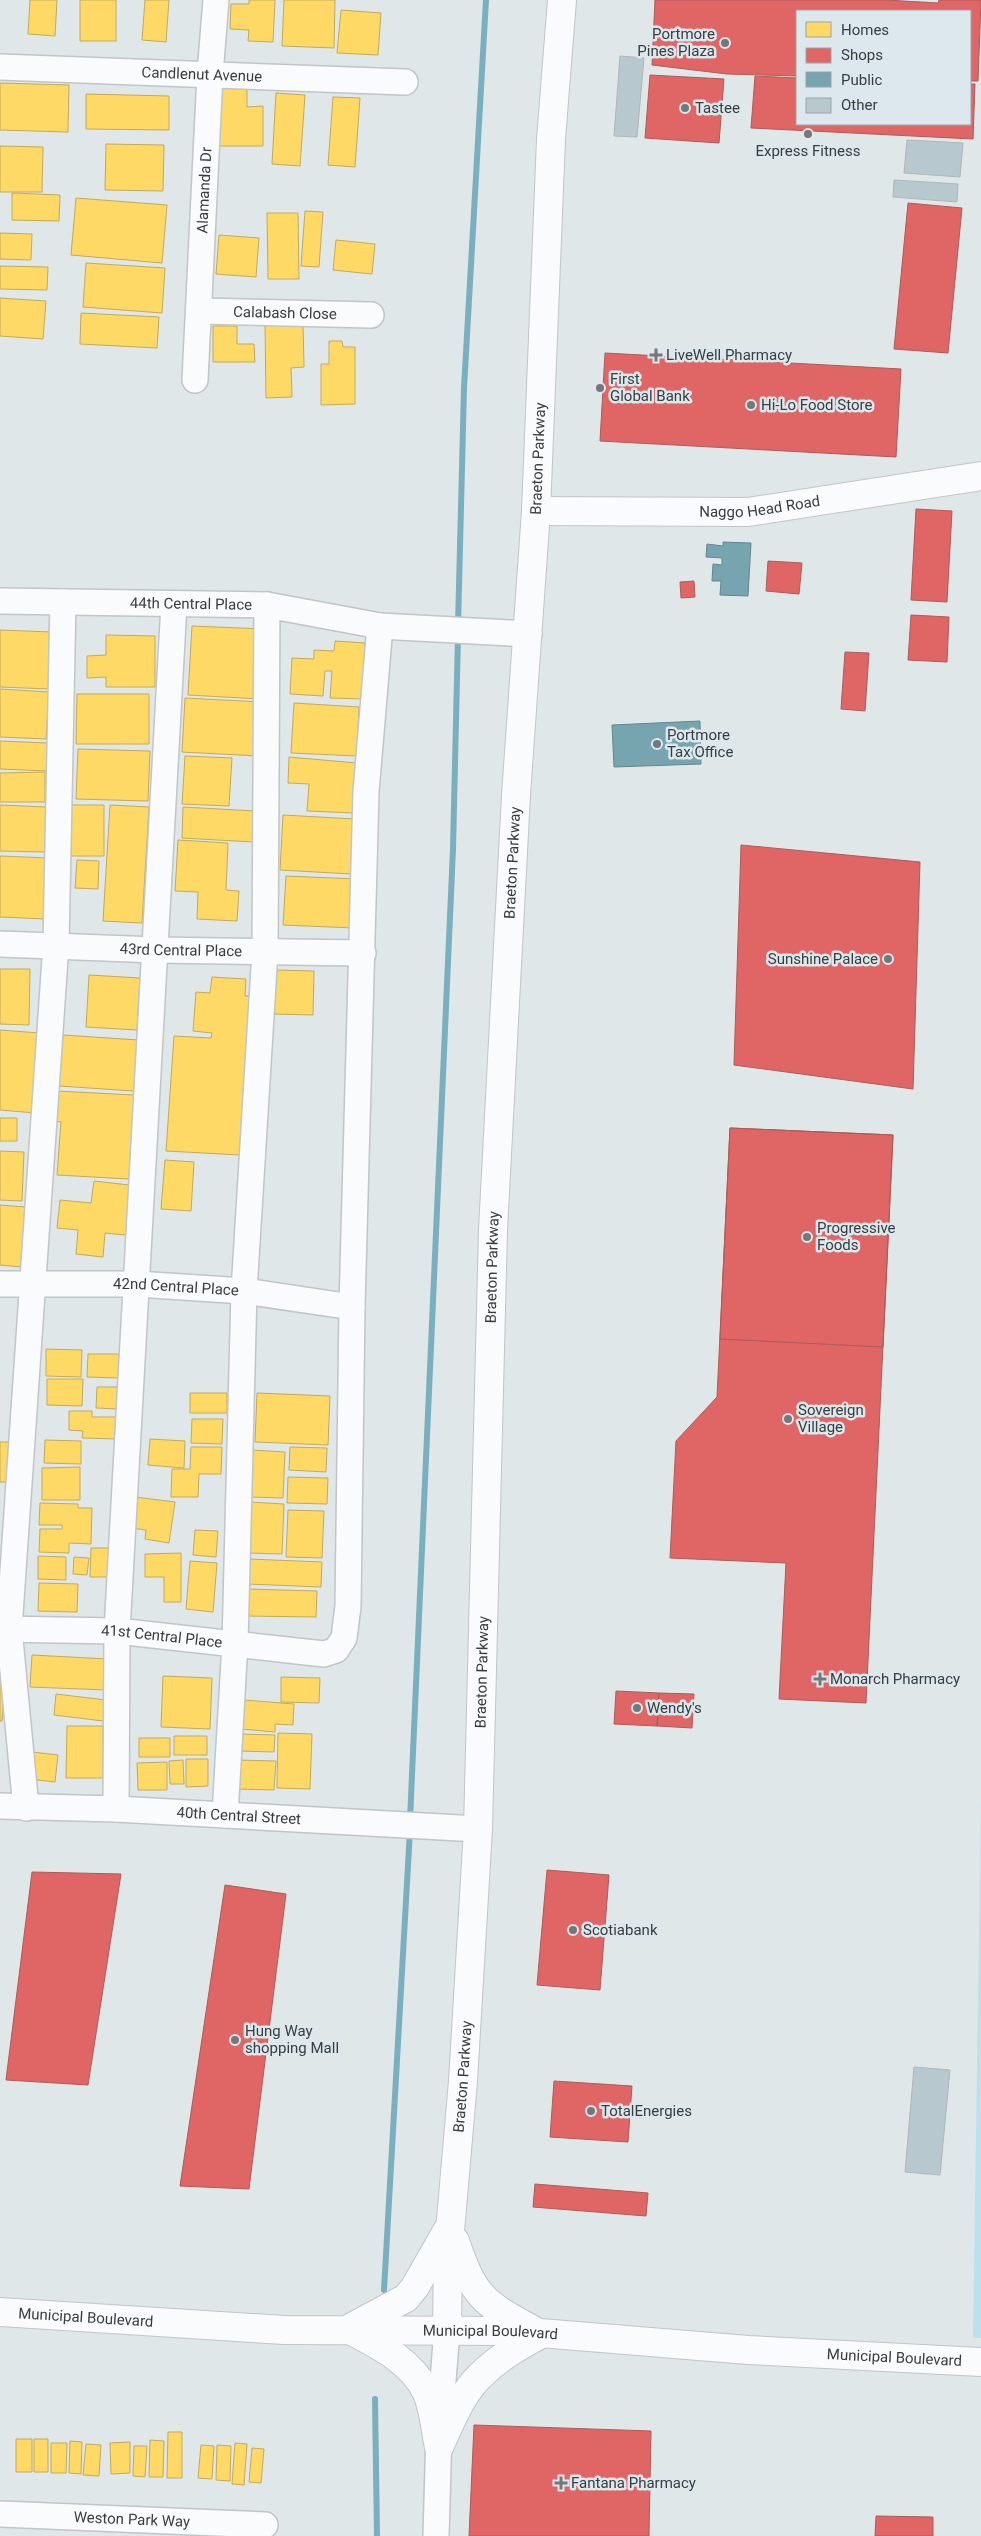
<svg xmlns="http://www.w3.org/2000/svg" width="981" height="2536" viewBox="0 0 981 2536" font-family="Roboto,sans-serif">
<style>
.green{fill:#bce0ec}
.homes{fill:#ffd966;stroke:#c3aa5a}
.shops{fill:#e06666;stroke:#ae5a5a}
.public{fill:#76a5af;stroke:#63868d}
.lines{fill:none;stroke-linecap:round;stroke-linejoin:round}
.stream{stroke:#7aafc0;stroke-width:6}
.building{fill:#b7c8ce;stroke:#b0b6b8}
.minor-casing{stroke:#c0c5c7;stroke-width:28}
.major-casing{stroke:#c0c5c7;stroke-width:30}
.minor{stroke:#fafbfc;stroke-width:25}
.major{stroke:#fafbfc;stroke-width:28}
.poi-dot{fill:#73787a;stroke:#dce8ed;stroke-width:2}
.labels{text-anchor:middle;stroke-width:5;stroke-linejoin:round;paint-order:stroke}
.poi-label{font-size:15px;fill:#383d3e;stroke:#dce8ed;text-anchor:start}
.street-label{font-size:15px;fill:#383d3e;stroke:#dce8ed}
</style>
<rect width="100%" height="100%" fill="#e0e7e9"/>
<path class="green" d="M981 1794V2338H973Z"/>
<path class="homes" d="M30 0H57L55 36 28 34Z
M80 0H116V41H80Z
M145 0H169L166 42 142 40Z
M249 0H275L273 42 248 41 249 30 230 29 231 4H249Z
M284 0H335L334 48 282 46Z
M341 10 381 13 378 55 337 53Z
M0 83 69 85 68 132 0 130Z
M217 87H247V107L263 106V146H217Z
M276 93 305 95 300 166 272 164Z
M86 94 169 96V130L86 129Z
M333 97 360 98 355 167 328 165Z
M106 144 164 145 163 191 105 190Z
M0 146 43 147 42 192H0Z
M12 193 60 195 59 221 12 220Z
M76 198 167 205 162 263 71 255Z
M305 211 323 212 319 267 301 266Z
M267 213H298L299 279H268Z
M0 233 32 234 31 260 0 259Z
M219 235 259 238 256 277 216 274Z
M336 240 375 244 372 274 333 270Z
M86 263 165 268 162 313 83 307Z
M0 266 48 267 47 290 0 289Z
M0 298 46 301 43 339 0 336Z
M81 313 159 317 157 348 80 344Z
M303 323 304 367 291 368 292 397 266 398 265 324Z
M213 326H237V344H254L255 362H213Z
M329 341H342L343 347H355V404L321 405V364H329Z
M192 626 264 629 260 699 188 695Z
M0 630 52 632 49 689 0 687Z
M106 635 155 636V687H106V677L87 678V656L106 655Z
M335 641 365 643 362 699 330 698 332 671H325L323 696 290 694 292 658 314 659V650L334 651Z
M0 689 49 692 46 739 0 737Z
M77 694H149V744H76Z
M185 698 261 702 258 756 182 752Z
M294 703 359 707 357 756 291 753Z
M0 741 48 743 47 771 0 769Z
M78 749 150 751 148 801 76 799Z
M185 756 232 758 229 806 182 804Z
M289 757 357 763 354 813 307 811 309 784 288 783Z
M45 772V802H0V773Z
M0 805 46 807 45 852 0 851Z
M71 805H104V856H71Z
M110 805 149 807 142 923 103 921Z
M183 807 255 811 253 842 182 838Z
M283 815 355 819 352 874 280 870Z
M178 840 228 843 226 890 239 891 237 921 197 919 198 892 175 891Z
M0 856 48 858 45 919 0 917Z
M77 860 99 861 98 889 75 888Z
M286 876 357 879 354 928 283 925Z
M0 969H30L29 1025 0 1024Z
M275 970 314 971 313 1015 273 1014Z
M89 975 140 978 137 1030 86 1027Z
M212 977 246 979 245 996H251L240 1155 166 1151 174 1036 211 1038 212 1033 193 1031 196 992 210 993Z
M0 1030 40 1033 35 1113 0 1110Z
M63 1035 138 1040 134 1091 59 1086Z
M56 1091 134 1095 129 1179 57 1175 61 1122 54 1121Z
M0 1118H17V1141H0Z
M0 1151 24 1152 22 1201 0 1200Z
M165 1160 194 1162 191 1211 161 1209Z
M94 1181 138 1186 135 1236 105 1233 103 1257 76 1254 78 1230 57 1228 60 1200 91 1203Z
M0 1205 26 1207 21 1267 0 1265Z
M46 1349 82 1350 81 1377 46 1376Z
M88 1354H119L118 1378 87 1377Z
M47 1379H83L82 1406 47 1405Z
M97 1387H118V1409L96 1408Z
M190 1393H227V1413H190Z
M257 1393 330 1396 328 1445 255 1442Z
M69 1411H92V1417H118L117 1439 82 1438 83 1431 69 1430Z
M192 1419H223L222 1444 191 1443Z
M150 1439 185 1441 184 1468 148 1465Z
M45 1440 81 1441V1464L44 1463Z
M0 1442H9L8 1482H0Z
M191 1447H222L221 1474H199L198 1497H171L172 1469H190Z
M290 1447 327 1448 326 1472 289 1470Z
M252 1450 285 1452 283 1498 250 1497Z
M80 1467V1500H42V1468Z
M288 1477 328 1478 327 1504 287 1503Z
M135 1497 175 1502 169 1543 145 1539 146 1530 131 1528Z
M249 1502 284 1504 282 1554 247 1553Z
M40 1503 78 1504V1508H92L91 1544 69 1543V1553L39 1552 40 1529H62V1525H39Z
M288 1510 324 1511 322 1558 286 1557Z
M195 1530 218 1531 216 1557 193 1555Z
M91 1548H111L110 1577H90Z
M181 1553V1602H164V1577H145V1554Z
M38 1556 66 1557V1580L38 1579Z
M74 1557 89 1558 87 1575 73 1574Z
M248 1559 322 1562 321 1587 247 1584Z
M190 1561 217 1563 213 1612 186 1609Z
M39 1583 78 1584 77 1612 38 1611Z
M246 1589 317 1591 316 1617 246 1616Z
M32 1655 108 1659 107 1690 30 1687Z
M0 1674 6 1675 2 1721H0Z
M163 1676 212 1678 210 1729 161 1727Z
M281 1677 320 1678 319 1703 281 1702Z
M56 1694 106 1700 103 1721 54 1715Z
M244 1700 294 1704 293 1725 275 1724V1732L241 1729Z
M67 1726H103V1778H66Z
M278 1733 312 1734 310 1789 277 1788Z
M241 1734 275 1735 274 1752 240 1751Z
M174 1736H207V1755H174Z
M139 1738H170V1757H139Z
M32 1752 58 1755 55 1782 29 1779Z
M186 1759H208V1786L186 1787Z
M183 1760 184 1784H170L169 1761Z
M237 1760 276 1761 274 1790 236 1789Z
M167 1762V1790H138L137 1763Z
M168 2432H182V2478H167Z
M16 2439H32V2472H16Z
M34 2439H48V2472H34Z
M150 2440 164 2441 163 2477H149Z
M70 2441 82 2442 81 2474 69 2473Z
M130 2442V2473L111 2474 110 2443Z
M51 2443H67L66 2473H51Z
M235 2443 247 2444 244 2485 232 2484Z
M86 2444 101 2445 99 2476 83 2475Z
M201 2445 214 2446 212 2479 198 2478Z
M217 2445 231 2446 230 2481 216 2480Z
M134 2446H147L145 2477 133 2476Z
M252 2448 264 2449 261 2483 249 2482Z"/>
<path class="shops" d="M655 0H886L938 3 939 0H981L978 81H970V11H797V76L727 74 652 65Z
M650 75 724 79 719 143 645 138Z
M755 76 797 78V124H970V84H975L973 139 751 128Z
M908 203 962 208 948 353 894 349Z
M605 353 901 369 896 457 600 441Z
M916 509 952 511 947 602 911 600Z
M768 561 802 563 799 594 766 591Z
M694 581 695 597 681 598 680 582Z
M911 615 949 617 947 662 908 660Z
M845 652 869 653 865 711 841 709Z
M741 845 920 862 913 1089 734 1065Z
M730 1128 893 1135 883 1347 720 1339Z
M730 1128 893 1135 866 1703 779 1699 786 1563 670 1558 676 1441 717 1397Z
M616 1691 659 1693 657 1726 614 1724Z
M659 1693 694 1694 692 1728 657 1726Z
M547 1870 609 1875 600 1990 537 1985Z
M32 1872 121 1874 88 2085 6 2080Z
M225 1885 286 1894 249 2189 180 2186Z
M554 2081 632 2086 628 2142 550 2137Z
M535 2184 648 2193 646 2216 533 2207Z
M474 2425 651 2431 649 2536H469Z
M876 2516 933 2517V2536H875Z"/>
<path class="public" d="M723 542 751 543 748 596 720 595 721 581H712L713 564 722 565V558L706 557 707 544 723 546Z
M700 721 701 764 614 767 612 725Z"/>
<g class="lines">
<path class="stream" d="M458 626 464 388 486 0
M410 1820 453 849 458 636
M384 2290 410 1830
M375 2399 377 2536"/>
</g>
<path class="building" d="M620 56 644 58 637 137 614 136Z
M907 140 963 143 960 177 904 173Z
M894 180 958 184 957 202 893 197Z
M914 2067 950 2070 940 2175 905 2172Z"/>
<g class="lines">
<g class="minor-casing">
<g id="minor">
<path id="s1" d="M0 67 405 82"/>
<path id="s2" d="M199 311 371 315"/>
<path id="s3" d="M195 380 210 74 216 0"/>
<path id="s4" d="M0 601 267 605 380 626 529 634"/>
<path id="s5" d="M0 944 156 950 363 953"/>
<path id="s6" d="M0 1284H137L244 1291 352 1307"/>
<path id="s7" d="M0 1629 117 1631 324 1654 336 1650 344 1638 348 1606 352 1307 366 792 380 626"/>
<path id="s8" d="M0 1806 116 1809 478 1829"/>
<path d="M26 1808 9 1629 56 944 63 602"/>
<path d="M116 1809 117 1631 174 604"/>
<path d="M225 1815 235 1643 244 1291 265 951 267 605"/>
<path id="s9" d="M0 2514 265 2525"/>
<path d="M436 2536 439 2431 447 2330"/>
</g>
</g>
<g class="major-casing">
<g id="major">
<path id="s10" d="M536 511 748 512 981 476"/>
<path d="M455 2241C474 2297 482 2302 533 2330"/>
<path id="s11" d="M0 2312 284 2330 516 2331 748 2350 981 2362"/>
<path d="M352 2327 406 2298 415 2287 447 2231"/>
<path id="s12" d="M447 2330 448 2254 463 2081 478 1829 493 1230 516 795 536 511 551 139 562 0"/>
<path d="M352 2331C380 2346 411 2361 426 2391 434 2407 435 2430 439 2447"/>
<path d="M439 2447C450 2424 461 2394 480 2376 498 2358 519 2346 541 2334"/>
</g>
</g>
<use href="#minor" class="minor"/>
<use href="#major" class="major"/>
</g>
<g class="poi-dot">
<circle cx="725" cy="43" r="5"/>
<circle cx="685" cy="108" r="5"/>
<circle cx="808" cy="134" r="5"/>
<path d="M653.5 347.5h5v5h5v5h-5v5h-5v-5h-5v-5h5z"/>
<circle cx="600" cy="388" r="5"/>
<circle cx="751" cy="405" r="5"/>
<circle cx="657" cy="744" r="5"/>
<circle cx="888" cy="959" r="5"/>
<circle cx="807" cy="1237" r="5"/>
<circle cx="788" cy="1419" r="5"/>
<path d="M817.5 1671.5h5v5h5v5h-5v5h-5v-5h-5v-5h5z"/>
<circle cx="637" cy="1708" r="5"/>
<circle cx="573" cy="1930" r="5"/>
<circle cx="235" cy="2040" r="5"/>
<circle cx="591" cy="2111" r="5"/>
<path d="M558.5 2475.5h5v5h5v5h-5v5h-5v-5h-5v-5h5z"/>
</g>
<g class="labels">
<g class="poi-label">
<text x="715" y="39" text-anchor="end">Portmore<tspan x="715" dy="17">Pines Plaza</tspan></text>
<text x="695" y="113">Tastee</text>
<text x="808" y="156" text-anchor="middle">Express Fitness</text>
<text x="666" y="360">LiveWell Pharmacy</text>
<text x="610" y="384">First<tspan x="610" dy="17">Global Bank</tspan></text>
<text x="761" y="410">Hi-Lo Food Store</text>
<text x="667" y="740">Portmore<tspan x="667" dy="17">Tax Office</tspan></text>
<text x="878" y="964" text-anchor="end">Sunshine Palace</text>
<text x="817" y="1233">Progressive<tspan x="817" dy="17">Foods</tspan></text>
<text x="798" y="1415">Sovereign<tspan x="798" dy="17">Village</tspan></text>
<text x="830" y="1684">Monarch Pharmacy</text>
<text x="647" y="1713">Wendy's</text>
<text x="583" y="1935">Scotiabank</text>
<text x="245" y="2036">Hung Way<tspan x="245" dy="17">shopping Mall</tspan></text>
<text x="601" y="2116">TotalEnergies</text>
<text x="571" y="2488">Fantana Pharmacy</text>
</g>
<g class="street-label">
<text dy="5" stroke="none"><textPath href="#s1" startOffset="202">Candlenut Avenue</textPath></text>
<text dy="5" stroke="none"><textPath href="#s3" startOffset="190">Alamanda Dr</textPath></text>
<text dy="5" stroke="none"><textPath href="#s2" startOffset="86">Calabash Close</textPath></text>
<text dy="5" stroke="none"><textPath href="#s12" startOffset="1874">Braeton Parkway</textPath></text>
<text dy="5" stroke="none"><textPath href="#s10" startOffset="224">Naggo Head Road</textPath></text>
<text dy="5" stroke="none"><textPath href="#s4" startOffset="191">44th Central Place</textPath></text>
<text dy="5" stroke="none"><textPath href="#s12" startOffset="1469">Braeton Parkway</textPath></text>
<text dy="5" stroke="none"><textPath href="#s5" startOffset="181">43rd Central Place</textPath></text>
<text dy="5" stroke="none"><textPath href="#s12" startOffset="1064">Braeton Parkway</textPath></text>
<text dy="5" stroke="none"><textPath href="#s6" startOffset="176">42nd Central Place</textPath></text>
<text dy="5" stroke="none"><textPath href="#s7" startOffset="162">41st Central Place</textPath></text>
<text dy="5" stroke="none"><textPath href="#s12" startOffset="659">Braeton Parkway</textPath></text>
<text dy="5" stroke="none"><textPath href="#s8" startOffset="239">40th Central Street</textPath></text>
<text dy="5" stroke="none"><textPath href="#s12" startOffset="254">Braeton Parkway</textPath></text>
<text dy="5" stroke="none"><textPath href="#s11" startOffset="86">Municipal Boulevard</textPath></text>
<text dy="5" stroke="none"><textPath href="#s11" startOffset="491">Municipal Boulevard</textPath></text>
<text dy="5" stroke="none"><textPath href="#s11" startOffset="896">Municipal Boulevard</textPath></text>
<text dy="5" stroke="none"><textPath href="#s9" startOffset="132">Weston Park Way</textPath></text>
</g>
</g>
<rect x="796" y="10" width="175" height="115" fill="#dce8ed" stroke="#9aa4a7"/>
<rect x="806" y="22" width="25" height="15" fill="#ffd966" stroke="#9aa4a7"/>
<text x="841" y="35" font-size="15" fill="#383d3e">Homes</text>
<rect x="806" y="48" width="25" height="15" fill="#e06666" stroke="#9aa4a7"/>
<text x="841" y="60" font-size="15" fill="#383d3e">Shops</text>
<rect x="806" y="72" width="25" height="15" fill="#76a5af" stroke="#9aa4a7"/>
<text x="841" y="85" font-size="15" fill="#383d3e">Public</text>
<rect x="806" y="98" width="25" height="15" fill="#b7c8ce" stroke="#9aa4a7"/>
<text x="841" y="110" font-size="15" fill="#383d3e">Other</text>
</svg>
